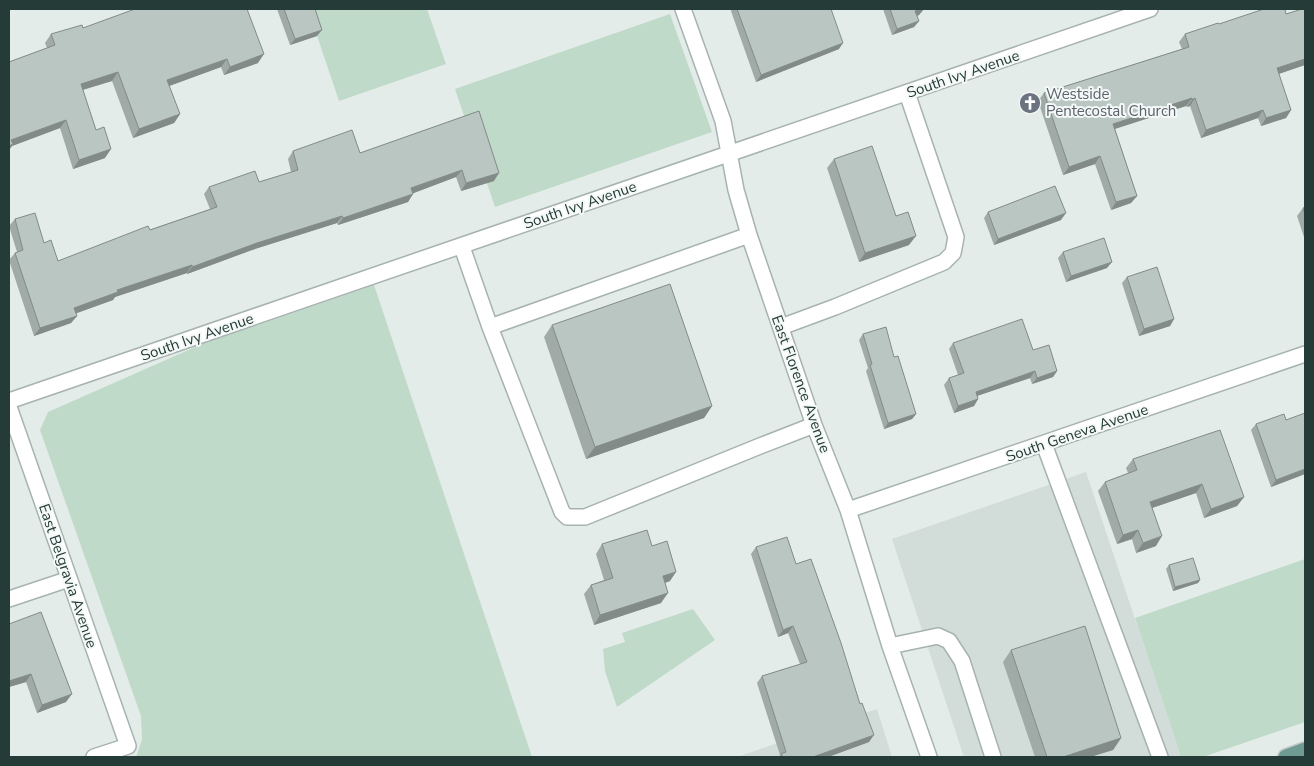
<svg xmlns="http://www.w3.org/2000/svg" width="1314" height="766" viewBox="0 0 1314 766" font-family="'Nunito Sans',sans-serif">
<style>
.built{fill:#d2dcd8}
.green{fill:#bfdac8}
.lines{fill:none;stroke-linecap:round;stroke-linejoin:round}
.minor-casing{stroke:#a7b3b0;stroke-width:18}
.major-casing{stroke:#c2c8c7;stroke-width:18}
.minor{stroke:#fff;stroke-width:15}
.major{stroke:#6e9c93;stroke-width:15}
.wall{fill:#a0aaa7}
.shaded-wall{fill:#828b88}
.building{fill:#bac6c2;stroke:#828b88}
.labels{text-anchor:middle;stroke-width:4;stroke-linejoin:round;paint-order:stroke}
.street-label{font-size:15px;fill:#253b37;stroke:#f4f9f7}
.worship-label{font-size:15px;fill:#5b616d;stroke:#f4f9f7;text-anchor:start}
</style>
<rect width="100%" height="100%" fill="#e4ece9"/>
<path class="built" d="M1086 472 1181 757H964L892 539Z
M877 709 892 757H737Z"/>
<path class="green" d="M308 9H427L446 64 339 101Z
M670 14 712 132 495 207 455 89Z
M374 285 532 757H136L142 740 141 716 40 430 48 412 202 344Z
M1305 559V722L1203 757H1181L1135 618Z
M693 609 715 640 617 707 605 671 603 649 625 642 622 633Z"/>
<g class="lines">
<g class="minor-casing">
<path id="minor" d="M683 9 723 121 736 190 749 235 814 425 848 510 890 646 929 757
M462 247 490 327 562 512 567 517H585L760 446 814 425
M490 327 749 235
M781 327 835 307 944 262 953 253 956 237 907 93
M9 401C390 271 770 140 1150 9
M9 407 128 746 94 757
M1044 444 1160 757
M848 510 1305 354
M9 599 69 579
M890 646 938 636 949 641 962 661 993 757"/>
</g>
<g class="major-casing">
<path id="major" d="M1286 757 1305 750"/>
</g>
<use href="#minor" class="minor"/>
<use href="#major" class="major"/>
</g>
<path class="wall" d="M277 9H315L317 36 290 45Z
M732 9H831L839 49 756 82 731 11Z
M883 9H924L919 15 917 16 919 21 914 27 892 35Z
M1305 9V65L1279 74 1291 110 1286 118 1261 126 1258 118 1201 138 1190 106 1187 107 1186 106 1115 129 1137 196 1131 203 1111 210 1095 164 1063 175 1038 101 1044 93 1182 49 1179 42 1185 34 1219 24 1286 14Z
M83 28 258 63 224 75 221 67 169 86 180 114 174 123 133 138 112 81 83 90 105 158 73 169 60 128 12 146 9 150V62L47 48 45 43 51 34Z
M479 111 494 181 461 191 456 177 413 193 408 202 338 225 337 223 252 250 187 274V273L115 297 113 300 76 313 77 316 71 323 34 336 9 260 15 253 17 252 9 226 15 219 44 243 58 261 210 209 204 194 209 187 259 182 291 172 288 159 293 151 360 153Z
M834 159 896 216 909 245 859 262 827 168Z
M1305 207V240L1297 216 1303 208Z
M988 212 1061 220 994 245 984 218Z
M1063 252 1107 268 1066 282 1058 258Z
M1127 277 1174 319 1170 326 1139 336 1122 283Z
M552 325 712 406 704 418 586 459 544 337Z
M863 334 894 357 916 414 912 419 884 429 866 371 868 368 859 340Z
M953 343 1033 350 1057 371 1053 377 1032 384 1030 378 977 396 978 399 974 406 954 413 944 385 949 378 958 375 949 349Z
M1256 424 1305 474 1271 487 1251 430Z
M1133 459 1244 497 1237 506 1204 518 1196 493 1152 508 1156 546 1136 553 1132 539 1117 544 1098 491 1105 482 1128 473 1126 468Z
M602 544 652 546 670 581 665 583 661 603 594 625 584 594 591 585 604 580 596 554Z
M756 547 796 564 869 742 828 757H779L780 755 757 683 762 676 800 664 788 633 778 637 751 554Z
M1169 565 1200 580 1198 583 1173 591 1166 569Z
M9 624 66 702 37 713 26 682 9 687Z
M1011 650 1121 738 1113 750 1090 757H1035L1003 662Z"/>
<path class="shaded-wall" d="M924 9 919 15 911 18 915 11Z
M919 21 914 27 892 35 897 29Z
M322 30 317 36 290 45 295 39Z
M843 43 839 49 756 82 761 75Z
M264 54 258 63 224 75 230 67Z
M227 59 221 67 161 89 167 80Z
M1305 59V65L1272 76 1277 68Z
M118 72 112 81 75 92 81 84Z
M1192 98 1186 106 1108 131 1113 124Z
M1195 98 1190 106 1187 107 1192 100Z
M1263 110 1258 118 1201 138 1206 130Z
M1291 110 1286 118 1261 126 1266 118Z
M180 114 174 123 133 138 139 129Z
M66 120 60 128 12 146 9 150V143L11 140Z
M111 149 105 158 73 169 79 160Z
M1100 156 1095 164 1063 175 1069 167Z
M462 170 456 177 406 196 411 188Z
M499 173 494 181 461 191 466 183Z
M413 194 408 202 338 225 343 218Z
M1137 196 1131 203 1111 210 1116 202Z
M1066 213 1061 220 994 245 998 239Z
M342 216 337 223 252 250 187 274 192 267 257 243Z
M916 236 909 245 859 262 865 253Z
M1112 262 1107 268 1066 282 1071 276Z
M192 265 187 273 115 297 113 300 69 316 74 308 117 290Z
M77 316 71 323 34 336 40 328Z
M1174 319 1170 326 1139 336 1144 329Z
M1035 371 1030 378 971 398 976 392Z
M1057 371 1053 377 1032 384 1037 378Z
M978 399 974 406 954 413 958 406Z
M712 406 704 418 586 459 595 447Z
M916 414 912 419 884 429 888 423Z
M1305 469V474L1271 487 1276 480Z
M1202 484 1196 493 1143 511 1150 502Z
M1244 497 1237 506 1204 518 1211 509Z
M1138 530 1132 539 1117 544 1123 535Z
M1162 536 1156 546 1136 553 1143 543Z
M676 572 670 581 656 586 663 576Z
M1200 580 1198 583 1173 591 1175 587Z
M668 593 661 603 594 625 600 615Z
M793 626 788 633 778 637 783 630Z
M31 674 26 682 9 687V681Z
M72 694 66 702 37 713 42 705Z
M874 735 869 742 828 757H813Z
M1121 738 1113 750 1090 757H1063Z"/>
<path class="building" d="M135 9H247L264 54 230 67 227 59 167 80 180 114 139 129 118 72 81 84 96 130 104 127 111 149 79 160 66 120 11 140 13 144 9 146V62L55 45 51 34 82 25 83 28Z
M284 9H315L322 30 295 39Z
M737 9H831L843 43 761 75Z
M890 9H923L915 11 919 21 897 29Z
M1264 9H1285L1286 14 1302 9H1305V59L1277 68 1291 110 1266 118 1263 110 1206 130 1195 98 1192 100V98L1113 124 1137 196 1116 202 1100 156 1069 167 1044 93 1189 47 1185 34 1218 23 1219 24Z
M479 111 499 173 466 183 462 170 411 188 413 194 343 218 342 216 257 243 192 267V265L117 290 118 292 74 308 77 316 40 328 15 253 23 250 15 219 35 213 44 243 51 240 58 261 148 226 150 230 217 207 209 187 255 171 259 182 298 170 293 151 352 130 360 153Z
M872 146 896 216 908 212 916 236 865 253 834 159Z
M1055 186 1066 213 998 239 988 212Z
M1305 207V215L1303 208Z
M1104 238 1112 262 1071 276 1063 252Z
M1157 267 1174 319 1144 329 1127 277Z
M670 284 712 406 595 447 552 325Z
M1022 319 1033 350 1049 345 1057 371 1037 378 1035 371 976 392 978 399 958 406 949 378 964 373 953 343Z
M886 327 894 357 898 356 916 414 888 423 870 365 872 364 863 334Z
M1305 413V469L1276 480 1256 424 1284 414 1286 420Z
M1220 430 1244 497 1211 509 1202 484 1150 502 1162 536 1143 543 1138 530 1123 535 1105 482 1137 470 1133 459Z
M647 530 652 546 667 541 676 572 663 576 668 593 600 615 591 585 613 578 602 544Z
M787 537 796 564 811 559 841 643 860 704 862 703 874 735 813 757H783L781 754 786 752 762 676 807 662 793 626 783 630 756 547Z
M1193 558 1200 580 1175 587 1169 565Z
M41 612 72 694 42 705 31 674 9 681V624Z
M1085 626 1121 738 1063 757H1047L1011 650Z"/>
<defs>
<g id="church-disc" transform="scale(1.125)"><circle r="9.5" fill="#6b7280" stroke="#f4f9f7"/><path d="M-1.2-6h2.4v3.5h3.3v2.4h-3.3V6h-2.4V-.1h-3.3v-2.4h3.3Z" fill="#fff"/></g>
</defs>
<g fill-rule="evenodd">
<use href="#church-disc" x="1030" y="103"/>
</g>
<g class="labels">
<g class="street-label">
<text transform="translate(963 74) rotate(-19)" y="5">South Ivy Avenue</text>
<text transform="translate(580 205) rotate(-19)" y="5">South Ivy Avenue</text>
<text transform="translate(197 337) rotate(-19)" y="5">South Ivy Avenue</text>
<text transform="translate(801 384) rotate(70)" y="5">East Florence Avenue</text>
<text transform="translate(1077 433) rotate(-19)" y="5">South Geneva Avenue</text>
<text transform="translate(68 576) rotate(71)" y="5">East Belgravia Avenue</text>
</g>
<g class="worship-label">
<text x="1046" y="99">Westside<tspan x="1046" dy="17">Pentecostal Church</tspan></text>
</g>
</g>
<rect width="1314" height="766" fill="none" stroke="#253b37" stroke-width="20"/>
</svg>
